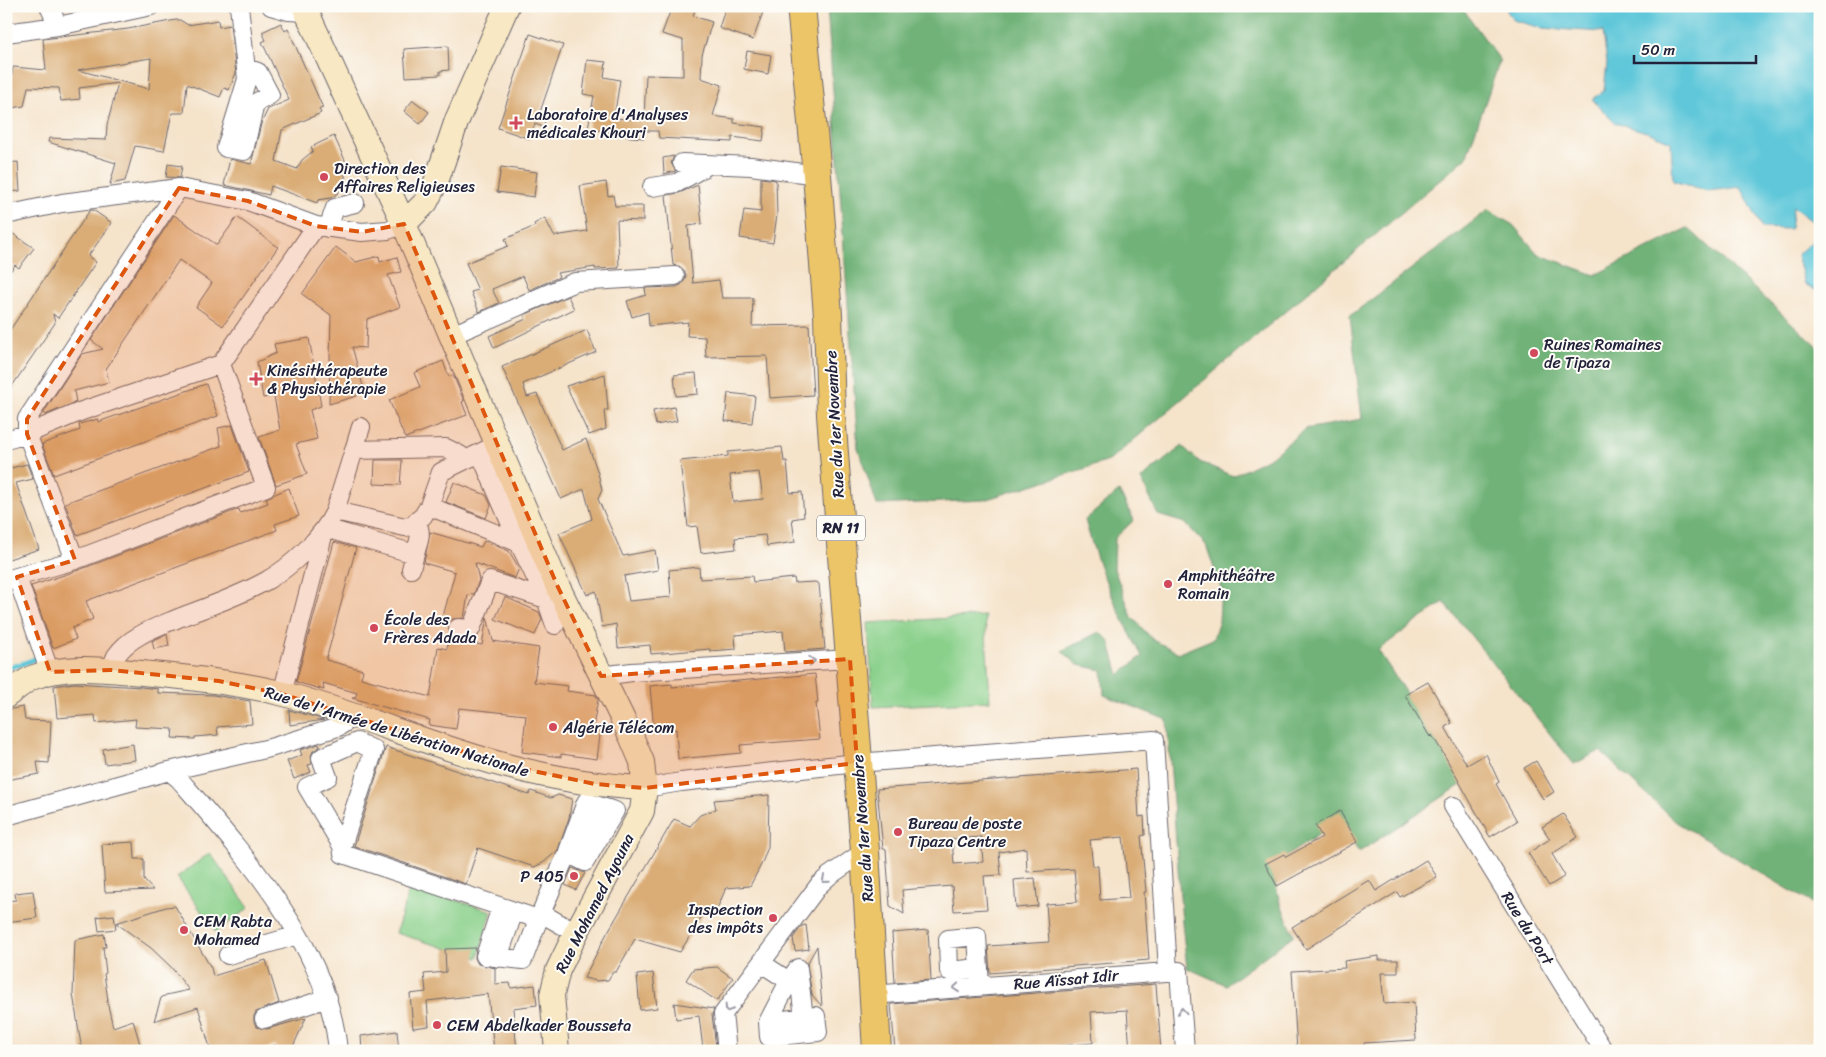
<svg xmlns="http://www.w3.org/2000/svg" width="1826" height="1057" viewBox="0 0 1826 1057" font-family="Sriracha,sans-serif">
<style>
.green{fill:#8ad08b;stroke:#567963}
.forest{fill:#6fb277;stroke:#486a59}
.water{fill:#5ec7d9;stroke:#40748a}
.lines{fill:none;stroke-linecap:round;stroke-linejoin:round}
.stream{stroke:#5ec7d9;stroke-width:5}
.building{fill:#daad77;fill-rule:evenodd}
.street-casing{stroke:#6c666d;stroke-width:20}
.secondary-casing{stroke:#6c666d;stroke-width:26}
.primary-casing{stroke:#6c666d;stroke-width:30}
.street{stroke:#fff;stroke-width:18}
.secondary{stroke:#f8e8c3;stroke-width:24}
.primary{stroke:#edc569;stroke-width:28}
.oneway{stroke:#9c9ca7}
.marked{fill:#de560e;fill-opacity:0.2;stroke:#de560e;stroke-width:4;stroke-dasharray:10 6;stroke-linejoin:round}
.poi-dot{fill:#d1495b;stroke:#fdfcf7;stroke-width:2}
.labels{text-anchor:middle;stroke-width:4;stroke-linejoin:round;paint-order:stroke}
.shield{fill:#fdfcf7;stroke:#646373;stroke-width:1}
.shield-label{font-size:15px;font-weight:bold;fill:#22223b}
.poi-label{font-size:16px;fill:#22223b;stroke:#fdfcf7;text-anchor:start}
.street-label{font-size:16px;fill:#22223b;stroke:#fdfcf7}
</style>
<rect width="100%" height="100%" fill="#fdfcf7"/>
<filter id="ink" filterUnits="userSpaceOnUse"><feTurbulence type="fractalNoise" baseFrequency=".02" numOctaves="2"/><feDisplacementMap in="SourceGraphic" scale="10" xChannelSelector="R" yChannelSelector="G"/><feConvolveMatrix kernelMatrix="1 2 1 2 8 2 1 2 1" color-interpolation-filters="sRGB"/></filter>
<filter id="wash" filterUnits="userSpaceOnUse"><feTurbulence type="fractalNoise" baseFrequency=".0096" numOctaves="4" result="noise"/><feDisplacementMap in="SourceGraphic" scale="20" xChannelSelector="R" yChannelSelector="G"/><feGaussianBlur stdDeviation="1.12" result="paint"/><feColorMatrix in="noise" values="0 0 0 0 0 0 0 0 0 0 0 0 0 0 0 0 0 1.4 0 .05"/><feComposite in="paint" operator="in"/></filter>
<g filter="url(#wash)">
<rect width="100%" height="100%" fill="#f5e3ca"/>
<path class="green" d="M985 616 990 701 873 707 868 623Z
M210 853 249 908 216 932 177 877Z
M410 887 492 911 478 958 396 933Z"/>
<path class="forest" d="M827 6H1461L1500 60 1466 158 1109 461 984 500 877 505 858 448Z
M1488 210 1513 225 1538 254 1595 275 1688 228 1820 349V908L1676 822 1600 751 1574 764 1444 602 1378 650 1464 783 1359 852 1338 822 1271 866 1280 903 1294 935 1226 985 1187 968 1182 923 1167 720 1104 695 1102 670 1078 665 1062 651 1099 632 1109 640 1119 675 1142 656C1118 613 1098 568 1085 520L1119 491 1134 520 1115 538 1114 569 1132 617 1153 640 1179 653 1213 639 1219 621 1221 588 1206 545 1185 523 1158 515 1141 479 1182 446 1200 462 1233 476 1271 457 1305 429 1362 419 1350 316Z"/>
<path class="water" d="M1504 6H1820V227L1793 207 1790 229 1762 228 1741 187 1708 191 1673 181 1671 142 1650 133 1615 123 1592 99 1604 91 1607 63 1603 32 1541 28 1513 20Z
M1820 234V293L1805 284 1797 255Z"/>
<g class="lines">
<path class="stream" d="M6 668 22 664 37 658"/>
</g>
<g id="blocks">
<path class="building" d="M672 6H696L693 16 712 22 702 55 701 78 722 85 713 116 734 119V123L765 127 763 141 732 137V142L659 138 658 131H644V138L631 137 588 128 594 96 583 94 587 60 606 62 604 77 620 80 614 118 644 120 646 75 683 76V40L662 34Z
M726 6H747L763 12 753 40 719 28Z
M176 20H180L188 25 218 20 219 27 230 25 236 73 229 90 224 88 220 97 187 84 184 113H172L164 151 135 146 125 181 110 184 116 163 48 142 49 138 106 140 107 125 118 83 79 88 80 99 61 101 59 88 28 87 24 106 6 109V81L11 82 13 67 46 70 43 39 128 29ZM151 58 149 89 78 70Z
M281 23 285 31 288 29 323 108 319 109 321 113 282 130 276 161 297 169 302 160 313 151 311 147 334 136 349 169 345 170V182L338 193 331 198 318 200 317 203 271 186 269 195 224 185 230 159 251 164 261 124 268 109 289 100 262 42 266 40 262 32Z
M530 34 563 45 540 112 547 115 543 127 535 124 530 139 498 128Z
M448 46 449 70 440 71V75L406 77 404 49Z
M747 51 771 55 768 74 744 69Z
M413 100 429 112 420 124 404 111Z
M674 156 671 163 676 171 664 174 663 158Z
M18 162 20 191 6 192V163Z
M168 164 182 166 180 178 166 177Z
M501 167 537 172 534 197 497 192Z
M761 178 776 180 777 215 773 243 740 238 744 210 761 212Z
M606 182 608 196 613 195 615 206H643V221L617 220 619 268 595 269V267L557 273 559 277 529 290 523 276 492 289 499 303 479 312 471 292 478 290 466 263 508 246 505 239 535 226 534 224 545 218 554 236 587 231 580 186Z
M698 185 702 224 688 226 693 283 719 280 722 298H753L752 326 809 325 813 395 770 398 767 356 706 357 705 337 687 336 688 322 649 326 648 312 632 317 627 301 646 295 645 288 676 287 681 285 685 280 686 275 684 270 679 266 673 265 666 195 679 193Z
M90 210H93L112 223 88 256 96 262 58 318 53 314 55 323 6 395V336Z
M174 215 217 245 237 217 278 247 223 326 196 307 212 283 179 260 106 369 109 382 74 391 76 402 45 415 44 412 82 354 103 349 91 340Z
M6 229 34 248 19 268 15 265 6 277Z
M336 247 356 262 379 256 380 262 397 257 401 272 388 275 400 307 367 319 366 348 352 347 363 386 355 388 357 396 329 404 331 315 302 294Z
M568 296 574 309 494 348 489 336 526 319 524 315Z
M587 330 596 352 523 384 527 397 537 394 562 450 586 439 598 473 602 490 598 499 623 556 655 550 658 570 624 576 629 601 671 597 669 570 699 567 700 579 752 576 753 582 794 578 795 583 815 582 819 584 825 649 785 652 783 631 735 635 736 649 710 651V649L651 654 650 645 618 648 616 624 602 627 596 591 587 595 559 533 592 519 584 489 561 499 502 367Z
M309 338 321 406 310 410 317 439 296 444 307 474 276 485 259 437 280 430 274 396 263 398 257 362 276 353 274 344Z
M443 361 449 377 453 375 464 401 462 402 467 415 405 438 389 400 420 387 414 373Z
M696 373 698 394 676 396 674 375Z
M605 374 608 410H604L606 429 589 435 566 386Z
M206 384 218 416 170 433V432L54 475 42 444 80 430 79 424 98 419V422Z
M728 393 755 396 752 423 725 421Z
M674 407 677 421 656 425 653 411Z
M232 425 249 472 77 535 65 503 221 446 218 428Z
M782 447 784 461H787L790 493 802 492 804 517 792 519 795 542 767 546 765 535 735 538 736 549 701 553 697 526 688 527 680 461 728 456V452ZM759 472 763 499 733 502 730 475Z
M6 460H8L11 468 27 464 33 479 16 483 39 549 6 560Z
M375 460H402L400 485 374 484Z
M454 482 486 495 491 505 486 518 446 502Z
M289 488 299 516 275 524 277 530 86 601 93 619 72 628 76 639 53 648 31 586 79 570 239 509 240 513 268 503 266 498Z
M430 532 481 547 484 541 509 551 519 568 515 578 475 563 479 580 474 594 468 595 464 618 442 620 455 572 424 563Z
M334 542 356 548 326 660 363 670 361 678 430 697 438 647 447 649 448 640 482 645 487 617 493 641 539 648 534 682 568 686 567 691 596 695 598 699 593 727 601 728 597 759 561 754V757L522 752 526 715 459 708 456 729 429 725 430 720 352 698H355L357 693 323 683 324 690 296 682Z
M505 597 539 612 542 619 535 635 495 619Z
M167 634 169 646 154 649 152 641Z
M815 674 818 703H816L820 739 740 745 741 753 678 759 676 729 654 731 650 686 672 684V687Z
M1428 682 1452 723 1445 727 1467 765 1486 754 1499 782 1496 784 1517 821 1490 837 1446 758 1432 735 1430 737 1405 695Z
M74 683 141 687 158 689V693L213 695 250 701 252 724 217 727 218 735 195 737V739L172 738 173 729 135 727 136 719 96 723 95 715 57 718 54 686Z
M23 707 25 720 51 721 49 763 37 762 39 774 6 780V710Z
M289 710 308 715 324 720 290 725Z
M133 744 135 760 105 764 103 749Z
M319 744 320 747 313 751 311 756 312 764 308 765 311 772 294 779 287 761 302 755 300 750Z
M386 747 529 795 531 791 551 798 558 795 572 799 569 818 558 850 543 863 534 867 478 848 466 884 354 846Z
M1536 761 1554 792 1543 799 1524 768Z
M1136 769 1139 817 1144 816 1145 835 1141 836 1146 892H1144L1149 960 990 973 988 946 1049 942 1046 904 1077 902 1074 869 1027 872 1026 848 999 852 1001 875 984 876 987 909 954 911 952 886 902 890 904 914 890 906 886 849H883L877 789ZM981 837 983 862 954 864 952 839ZM1123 837 1129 898 1100 900 1098 866H1093L1090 840Z
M769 795 768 847 762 863 750 886 726 888 714 916 704 913 680 952 635 939 616 972H613L608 980 597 981 584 978 606 935 674 819 690 826 700 815 716 809 714 800Z
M1340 811 1357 842 1277 886 1265 864 1284 854 1286 857 1322 837 1315 825Z
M1563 814 1578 837 1552 854 1565 876 1549 886 1528 853 1550 839 1542 827Z
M134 842 135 859H144V880L153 890 105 892 102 844Z
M1426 860 1437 877 1400 897 1397 892 1306 949 1292 927 1369 880 1376 891Z
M572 868 585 873 576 890 565 885Z
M1035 878 1038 906 1016 908 1014 880Z
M33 891 37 918 6 922V901L16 900 15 893Z
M175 906 211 968 213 976 266 960 279 1003 256 1012 254 1016V1022L257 1027 267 1029 306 1018 291 1051H277L276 1045 258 1051H211L198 1007 154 1021 161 998 166 995 189 990 171 967 151 948 116 923 166 907Z
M114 915 116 929 99 931 97 917Z
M806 925 809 949 795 951 793 938 802 926Z
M928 930 931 980 895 983 892 933Z
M104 934 106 947H103L106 973 104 974 108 1000 107 1001 113 1027 133 1020 142 1051H82L73 994 75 940Z
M817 946 822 1006 812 995 807 964Z
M476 948 475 958 478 964 495 968V984L510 983 511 988 535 985 537 1005 513 1008 517 1051H494L488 994 427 1001 429 1026 413 1028 410 994 426 992 424 974 446 972 445 949Z
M1379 956V960H1398V973H1381L1384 1004 1414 1002 1416 1040 1364 1043V1051H1297L1292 971 1345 968 1344 961Z
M717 967 733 978 717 1001 686 980 693 969Z
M653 973 657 1008 640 1010 637 975Z
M1156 984 1161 1051H1130L1127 1010 1091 1012 1093 1043 1058 1046V1051H989V1047L939 1051H895L891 1004Z
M674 1003 714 1009 712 1015 716 1047 703 1049 699 1016 676 1019Z
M397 1031 399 1051H362L361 1036Z"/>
</g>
</g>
<g filter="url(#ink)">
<use href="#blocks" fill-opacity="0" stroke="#6c666d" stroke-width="1"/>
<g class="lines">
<g class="street-casing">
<path id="street" d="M49 6 58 26
M239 6 247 79 226 148 244 151 254 108 257 102 270 95 258 72 246 68
M271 6 289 11 306 12
M6 33 58 26 151 6
M682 163 751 166 817 175
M652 187 677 183 708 165
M6 215 62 203 179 188 248 201 316 226 362 232 388 230 404 224
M328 228 335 208 355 203
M452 335 575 282 675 276
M6 440 27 434 82 411 221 364
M354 450 361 427
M480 453 519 543
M429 506 519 543 546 599 555 625
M335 511 354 450 446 448 460 455 464 460
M75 560 27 434V419L179 188
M411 569 415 554
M17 577 50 673
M6 580 75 560 266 487 221 364 316 226
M458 628 471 629 490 581 546 599
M111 670C112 666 114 660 116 656 130 635 160 626 181 617 210 606 239 596 266 581 291 567 323 537 335 511L405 527 411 526 423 516 429 506 441 472 498 444
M601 676 632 672 850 659
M282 694 325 528 415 554C418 543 423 534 417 523
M169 771 179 779C244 854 329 948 338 1051
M645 788 681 782 857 763 1154 740 1168 971
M1453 806 1604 1051
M6 816 169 771 270 748 338 727 355 716
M342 846 374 750 357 742 321 758 328 777 307 787 342 846 343 854 535 918 548 917 576 933
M501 907 485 956 523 960 539 918 565 858 569 854 585 862 615 811 586 802 568 851 569 854 581 849 601 807
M228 955 298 935
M498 958 514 911
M761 963 789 981 768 1022 769 1037 818 1032 816 1016 768 1022
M979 968 949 971 948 939 977 936 980 986
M800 988 789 981 798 968 804 1018
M872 995 1179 971 1185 1051
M264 1019 328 998
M727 1051 723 1014 819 885 829 876 865 851"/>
</g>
<g class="secondary-casing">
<path id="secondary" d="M304 6 404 224 557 585 631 736 642 762 643 772 645 788 642 811 576 933 558 970 552 995 557 1051
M404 224 426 202 436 182 457 120 507 6
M6 696C15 690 25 680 34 677 67 664 107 670 142 673 190 678 237 682 284 694 359 714 431 746 507 766 552 778 597 786 645 788"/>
</g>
<g class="primary-casing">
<path id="primary" d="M801 6 817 175 828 315 831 415 865 851 877 1051"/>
</g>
<use href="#street" class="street"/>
<use href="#secondary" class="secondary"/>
<use href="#primary" class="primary"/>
</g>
<defs><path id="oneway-chevron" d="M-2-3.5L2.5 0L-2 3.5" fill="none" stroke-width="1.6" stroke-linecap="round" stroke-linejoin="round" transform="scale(1.25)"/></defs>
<g class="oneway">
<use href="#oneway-chevron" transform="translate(812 661) rotate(-3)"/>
<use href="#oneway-chevron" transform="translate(650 671) rotate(-3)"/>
<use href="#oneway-chevron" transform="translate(825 880) rotate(139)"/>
<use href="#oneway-chevron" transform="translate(956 988) rotate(175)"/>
<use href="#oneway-chevron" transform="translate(728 1009) rotate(122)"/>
<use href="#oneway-chevron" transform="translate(1182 1011) rotate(-94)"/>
</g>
</g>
<path class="marked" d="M179 188 248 201 316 226 362 232 404 224 557 585 601 676 850 659 857 763 645 788 595 784 505 765 282 694 219 681 111 670 50 672 17 577 75 560 27 434V419Z"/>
<g class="poi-dot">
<path d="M513.5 115.5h5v5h5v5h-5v5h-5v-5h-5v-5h5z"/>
<circle cx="324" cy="177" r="5"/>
<circle cx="1534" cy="353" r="5"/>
<path d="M253.5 371.5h5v5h5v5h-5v5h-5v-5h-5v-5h5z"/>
<circle cx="1168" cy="584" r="5"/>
<circle cx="374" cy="628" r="5"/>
<circle cx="553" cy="727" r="5"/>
<circle cx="898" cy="832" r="5"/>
<circle cx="574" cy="876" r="5"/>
<circle cx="773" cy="918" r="5"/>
<circle cx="184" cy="930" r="5"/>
<circle cx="437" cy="1025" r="5"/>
</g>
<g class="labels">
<rect class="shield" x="817" y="515.5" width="48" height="25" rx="4"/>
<g class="shield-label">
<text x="841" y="533">RN 11</text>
</g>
<g class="poi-label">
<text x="527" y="120">Laboratoire d'Analyses<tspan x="527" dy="18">médicales Khouri</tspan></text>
<text x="334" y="174">Direction des<tspan x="334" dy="18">Affaires Religieuses</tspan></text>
<text x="1544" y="350">Ruines Romaines<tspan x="1544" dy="18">de Tipaza</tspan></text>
<text x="267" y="376">Kinésithérapeute<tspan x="267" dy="18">&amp; Physiothérapie</tspan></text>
<text x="1178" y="581">Amphithéâtre<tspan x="1178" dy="18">Romain</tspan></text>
<text x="384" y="625">École des<tspan x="384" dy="18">Frères Adada</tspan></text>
<text x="563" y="733">Algérie Télécom</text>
<text x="908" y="829">Bureau de poste<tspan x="908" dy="18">Tipaza Centre</tspan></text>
<text x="564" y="882" text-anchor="end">P 405</text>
<text x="763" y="915" text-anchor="end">Inspection<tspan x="763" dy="18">des impôts</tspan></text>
<text x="194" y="927">CEM Rabta<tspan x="194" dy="18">Mohamed</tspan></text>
<text x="447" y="1031">CEM Abdelkader Bousseta</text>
</g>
<g class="street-label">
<text transform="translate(834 424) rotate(-93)" y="6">Rue du 1er Novembre</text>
<text transform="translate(397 731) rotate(17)" y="6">Rue de l'Armée de Libération Nationale</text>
<text transform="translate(862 828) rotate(-94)" y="6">Rue du 1er Novembre</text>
<text transform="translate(594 903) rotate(-63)" y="6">Rue Mohamed Ayouna</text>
<text transform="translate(1528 928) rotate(58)" y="6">Rue du Port</text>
<text transform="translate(1066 979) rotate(-5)" y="6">Rue Aïssat Idir</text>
</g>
</g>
<rect width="1826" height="1057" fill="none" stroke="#fdfcf7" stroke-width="25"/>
<path d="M1634 55v8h122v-8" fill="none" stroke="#22223b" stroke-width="2.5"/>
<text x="1641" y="55" font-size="15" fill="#22223b" stroke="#fdfcf7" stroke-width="4" paint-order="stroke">50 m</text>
</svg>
